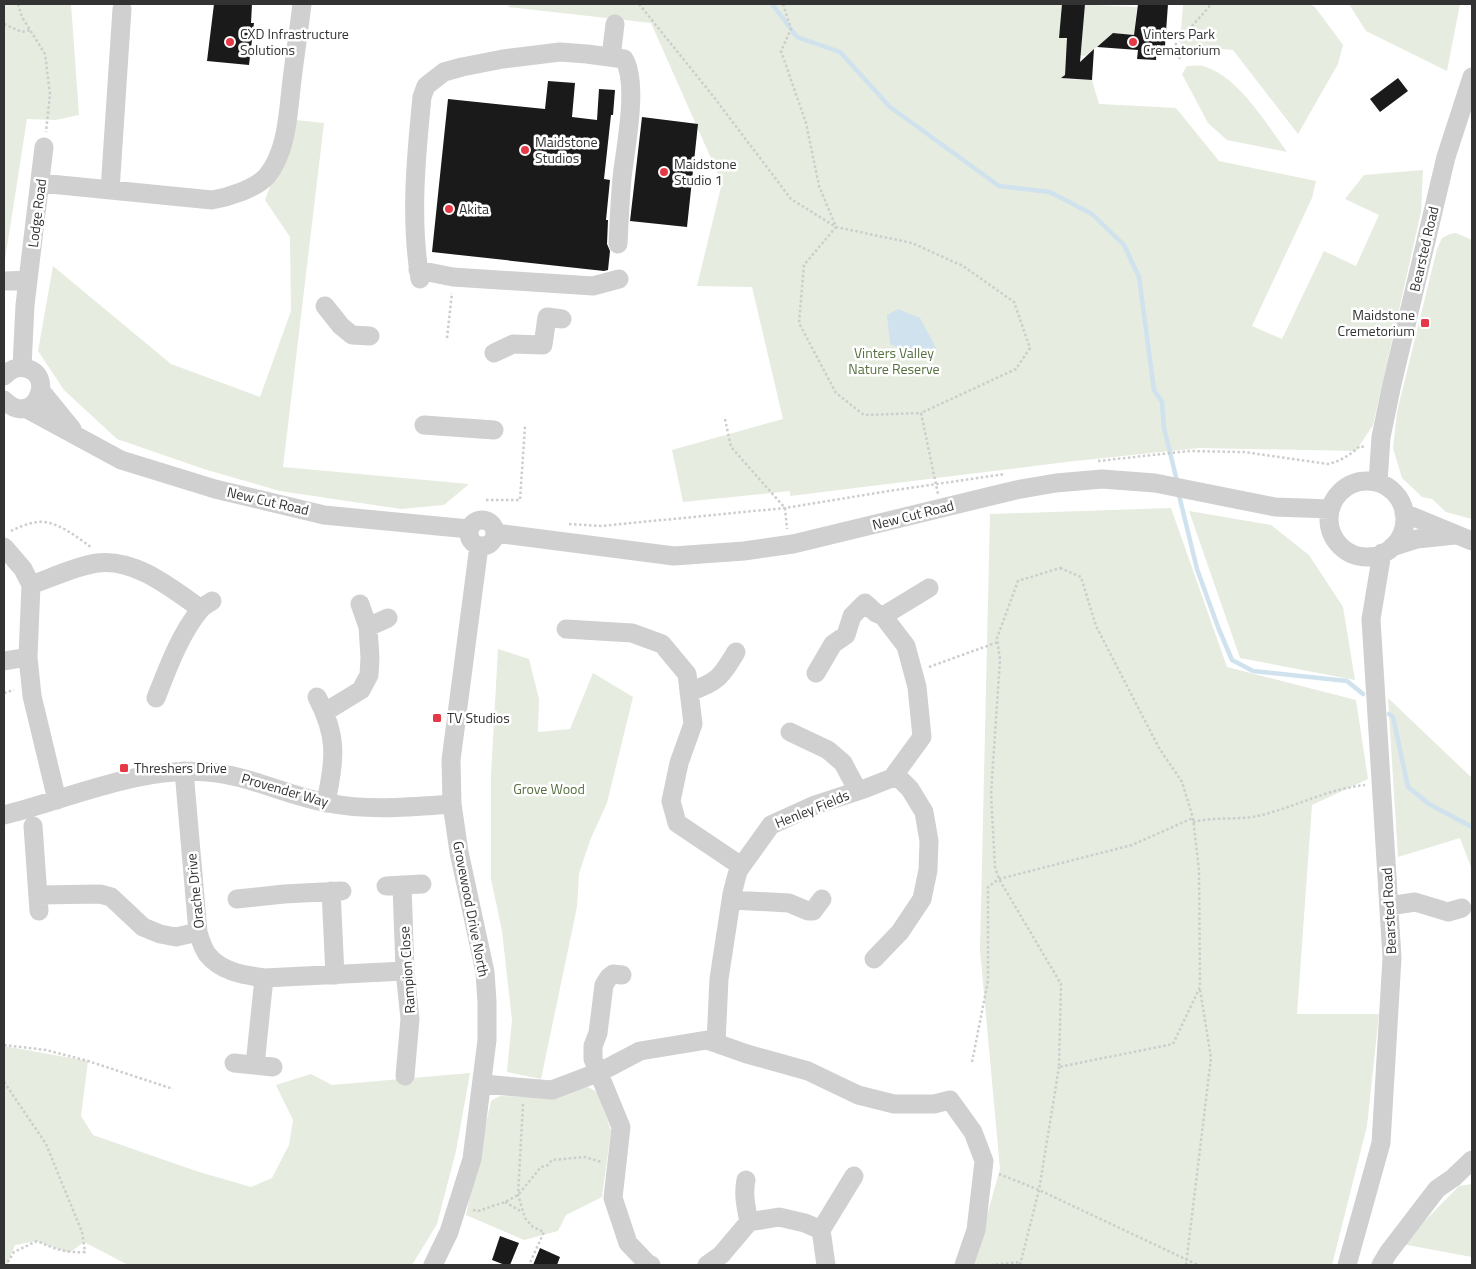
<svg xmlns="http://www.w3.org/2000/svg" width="1476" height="1269" viewBox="0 0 1476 1269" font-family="'Titillium Web',sans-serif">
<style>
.green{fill:#e6ecdf}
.water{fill:#cfe2ee}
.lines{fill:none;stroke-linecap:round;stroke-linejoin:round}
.stream{stroke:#cfe2ee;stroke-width:4.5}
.building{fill:#1a1a1a}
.path{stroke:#cdcdcd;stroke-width:2.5;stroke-dasharray:2.5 2.5;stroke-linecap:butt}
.minor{stroke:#d0d0d0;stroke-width:19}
.poi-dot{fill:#e63946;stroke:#fff;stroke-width:2}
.labels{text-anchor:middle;stroke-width:5;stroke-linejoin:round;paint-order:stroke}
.poi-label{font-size:14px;fill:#333;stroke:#fff;text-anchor:start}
.street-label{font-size:14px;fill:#333;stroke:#fff}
.park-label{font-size:14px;fill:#56703f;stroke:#fff}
</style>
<rect width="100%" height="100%" fill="#fff"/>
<path class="green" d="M4 4H71L79 115 55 120 27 119 4 266Z
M512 4H1062L1059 38 1082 39 1073 26 1075 4 1137 7 1134 35 1113 33 1086 56 1066 54 1065 79 1092 80 1099 104 1176 108 1219 161 1316 181 1312 198 1252 326 1282 339 1324 251 1356 266 1379 215 1345 199 1364 175 1423 170 1421 212 1373 425 1356 451 1199 448 1066 462 790 496V491L683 502 672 450 783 419 752 287 697 286 722 183 651 23 507 7Z
M1183 4H1309L1315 7 1343 45 1338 64 1298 134 1233 50 1180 45Z
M1349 4H1460L1447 71 1366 31Z
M1187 66C1192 66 1198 65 1203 66 1238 76 1266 123 1287 152L1227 140 1208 123 1182 74Z
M295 120 324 123 283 467 469 484 444 505 401 509 280 491 207 470 117 439 64 390 38 351 53 266 171 364 260 397 291 311 290 237 265 200Z
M1456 233 1472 240V519L1446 512 1432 499 1422 497 1402 478 1393 448 1397 412 1437 249 1442 238 1450 234Z
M1171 508 1227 667 1356 700 1368 779 1312 805 1297 1014H1379L1367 1126 1332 1265H973L1000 1169 980 950 990 514Z
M1189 511 1271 525 1309 555 1343 607 1355 680 1240 658Z
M498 649 529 659 539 699 538 732 570 729 593 673 633 697 607 803 591 838 579 873 577 907 541 1079 507 1072 512 1020 502 931 491 879V775Z
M1388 698 1472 778V870L1460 838 1398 857Z
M4 1046 88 1061 81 1116 93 1135 196 1171 251 1187 272 1178 289 1145 293 1120 276 1085 311 1074 332 1085 470 1073 456 1151 437 1224 412 1265H128L84 1242 69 1253 37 1241 15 1245 7 1265H4Z
M588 1087 597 1092 611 1130 602 1197 566 1215 558 1231 524 1240 466 1215 491 1101 500 1096 540 1097Z
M1472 1184V1257L1402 1244 1459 1186Z"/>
<path class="water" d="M898 309 920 318 936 348 907 353 890 344 887 315Z"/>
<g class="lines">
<path class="stream" d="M772 4 797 37 840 52 890 107 999 186 1050 192 1092 214 1124 245 1139 277 1154 390 1162 402 1164 428 1177 481
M1178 491 1197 569 1218 627 1232 660 1253 671 1347 681 1363 694
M1389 714 1393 717 1408 787 1429 804 1472 827"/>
</g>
<path class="building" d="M214 4H252L251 23H254L249 65 207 61Z
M1062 4H1085L1080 62 1094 49 1092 80 1061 78 1065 75 1067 38H1059Z
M1138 4H1168L1165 46 1157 45 1156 60 1137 59 1138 50 1097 47 1113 33 1134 35Z
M1398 78 1408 91 1380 112 1370 99Z
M548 81 575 83 572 117 597 120 599 89 615 90 613 115H611L604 179 610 180 606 220H608L607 244 610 251 608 270 604 271 432 252 448 99 545 109Z
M642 117 698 124 687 227 630 221Z
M500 1236 519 1243 510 1265H505L492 1260Z
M540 1248 560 1257 557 1265H533Z"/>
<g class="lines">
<path class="path" d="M18 4 22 17 45 54 50 94 46 132
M639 4 713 96 791 199 836 227 912 243 963 266 1014 302 1030 348 1016 369 921 413
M783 4 791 29 781 51 806 123 819 186 836 227 804 265 799 323 836 393 864 415 921 413 938 494
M4 24 22 32 30 30
M1180 59 1175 45 1209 7V4
M447 338 452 293
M725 419 731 447 785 508 787 529
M1098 461 1189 451 1244 452 1328 464C1341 461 1350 455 1360 446L1364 447
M486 500H520L525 426
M569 524 601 526 785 508 889 491 1005 474
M11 531C19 527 28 523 38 522 56 520 77 537 92 548
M1060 568 1081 577 1096 626 1159 748 1182 782 1193 818 1199 870 1200 987 1173 1044 1059 1067 1061 984 999 879 995 867 991 794 1000 660 997 638 1018 581Z
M929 667 998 642
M4 693 14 690
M1193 822C1216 816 1239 821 1262 815 1297 806 1328 789 1365 785
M4 1045 46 1050 88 1061 173 1089
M972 1062 988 981V887L999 879 1132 845 1193 818
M4 1082 46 1144 82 1232 85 1252C65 1253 55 1249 37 1241L14 1252 6 1265
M523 1104 518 1195 525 1218 533 1227 544 1232 529 1265
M999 1174 1039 1190 1198 1265
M505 1202 522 1212
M473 1210 478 1211 505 1202 518 1195 541 1167 548 1165 552 1160 585 1157 601 1162
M991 1265 1021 1262
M1020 1265 1039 1190 1059 1067
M1186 1265 1211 1058 1200 989"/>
<path class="minor" d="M611 57 615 24
M40 183 212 200C229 197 255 189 267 176 288 150 288 111 292 80 295 55 299 29 302 4
M110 190 122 9
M418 270 453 277 593 286 619 279
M420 279C410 219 416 157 422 97L426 86 444 72 462 67 503 59 560 52 587 54 624 59C639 84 625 149 622 178 620 200 619 222 618 244
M6 281 28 280
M325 306 341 326 352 335 370 336
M494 353 513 344 543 345 547 317 562 319
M22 367 25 305 44 147
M4 376C10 370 16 366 25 368 58 375 33 430 4 400
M41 391 72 429
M25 408 121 460 215 489 324 515 469 529
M424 425 494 430
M1329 519a38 38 0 1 1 76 0a38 38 0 1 1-76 0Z
M1378 482 1381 437 1392 384 1446 157 1472 77
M1404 513 1472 541
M469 533a13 13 0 1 1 26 0a13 13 0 1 1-26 0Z
M495 533 674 556 744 551 793 544 1016 490 1056 483 1102 479 1155 483 1275 507 1330 509
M4 547 23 569 31 585 28 657 32 696 57 800
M1392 547 1417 539 1455 535
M31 585C51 578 76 566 97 563 135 558 171 588 201 609
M883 616 929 588
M368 627 388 618
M566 629 632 633 662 644 687 674 693 724 679 763 671 801 677 823 741 866
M4 661 28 657
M689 692C718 682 721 677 736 652
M317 697C339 739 334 759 326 803
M156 698C167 670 180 634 200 610 203 606 208 604 212 601
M325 712 361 690 369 675 370 658 368 627 360 604
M790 732 828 750 843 763 858 791
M184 771 198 932C200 939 203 948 207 954 221 972 244 975 264 978L405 971
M4 815C68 799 140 766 207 772 249 775 287 796 328 803 369 811 410 807 452 804
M33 826 39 911
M402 885 405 971 410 1019 405 1076
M386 886 422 884
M331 891 335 975
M38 895 100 894 111 897 143 927 160 934 176 937 198 932
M237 899 284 894 342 891
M731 900 789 903 808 911H813L822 899
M1389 906 1415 902 1448 912 1462 908
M874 959 900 932 922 899 928 870 929 841 924 812 910 789 895 774
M622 975 613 974 609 977 604 985 598 1033 593 1046V1059L621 1127 613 1198 628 1243 648 1264 651 1265
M716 1043 719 979 732 894 738 871 771 825 815 805 864 789 892 778 922 737 917 687 906 646 883 616 876 613 865 603 852 616 846 635 833 644 816 673
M234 1063 273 1067
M255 1065 264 978
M483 1084 552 1090 602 1071 640 1051 707 1040 747 1054 808 1071 858 1095 894 1104H934L950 1100 973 1132 984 1161 976 1230 964 1265
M746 1180C743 1194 746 1207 749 1222
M433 1265 449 1232 472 1159 487 1040V1002L485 972 459 852 452 804 451 760 479 546
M707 1265 721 1255 749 1222 779 1217 805 1223 821 1230
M826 1265 821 1230 854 1176
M1347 1265 1381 1143 1392 958 1371 619 1382 553
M1381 1265 1388 1253 1437 1189 1453 1178 1472 1160"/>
</g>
<g class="poi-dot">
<circle cx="230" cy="42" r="5"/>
<circle cx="1133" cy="42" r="5"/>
<circle cx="525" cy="150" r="5"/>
<circle cx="664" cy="172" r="5"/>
<circle cx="449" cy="209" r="5"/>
<rect x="1420" y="318" width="10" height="10" rx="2.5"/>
<rect x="432" y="713" width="10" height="10" rx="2.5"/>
<rect x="119" y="763" width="10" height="10" rx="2.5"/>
</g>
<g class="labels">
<g class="poi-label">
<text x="240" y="39">CXD Infrastructure<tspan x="240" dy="16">Solutions</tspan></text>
<text x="1143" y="39">Vinters Park<tspan x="1143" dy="16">Crematorium</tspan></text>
<text x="535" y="147">Maidstone<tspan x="535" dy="16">Studios</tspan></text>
<text x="674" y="169">Maidstone<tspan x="674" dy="16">Studio 1</tspan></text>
<text x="459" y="214">Akita</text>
<text x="1415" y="320" text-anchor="end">Maidstone<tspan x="1415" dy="16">Cremetorium</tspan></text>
<text x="447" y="723">TV Studios</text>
<text x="134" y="773">Threshers Drive</text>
</g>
<g class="street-label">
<text transform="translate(37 213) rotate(-83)" y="5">Lodge Road</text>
<text transform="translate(1424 249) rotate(-77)" y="5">Bearsted Road</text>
<text transform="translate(268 501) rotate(13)" y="5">New Cut Road</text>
<text transform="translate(913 515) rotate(-14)" y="5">New Cut Road</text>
<text transform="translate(285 790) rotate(16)" y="5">Provender Way</text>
<text transform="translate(812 809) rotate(-22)" y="5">Henley Fields</text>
<text transform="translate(195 891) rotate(-96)" y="5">Orache Drive</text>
<text transform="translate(471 909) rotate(79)" y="5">Grovewood Drive North</text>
<text transform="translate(1389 911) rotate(-93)" y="5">Bearsted Road</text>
<text transform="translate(407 970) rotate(-94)" y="5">Rampion Close</text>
</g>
<g class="park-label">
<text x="894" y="358">Vinters Valley<tspan x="894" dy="16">Nature Reserve</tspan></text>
<text x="549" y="794">Grove Wood</text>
</g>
</g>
<rect width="1476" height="1269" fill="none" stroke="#333333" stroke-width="10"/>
</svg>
